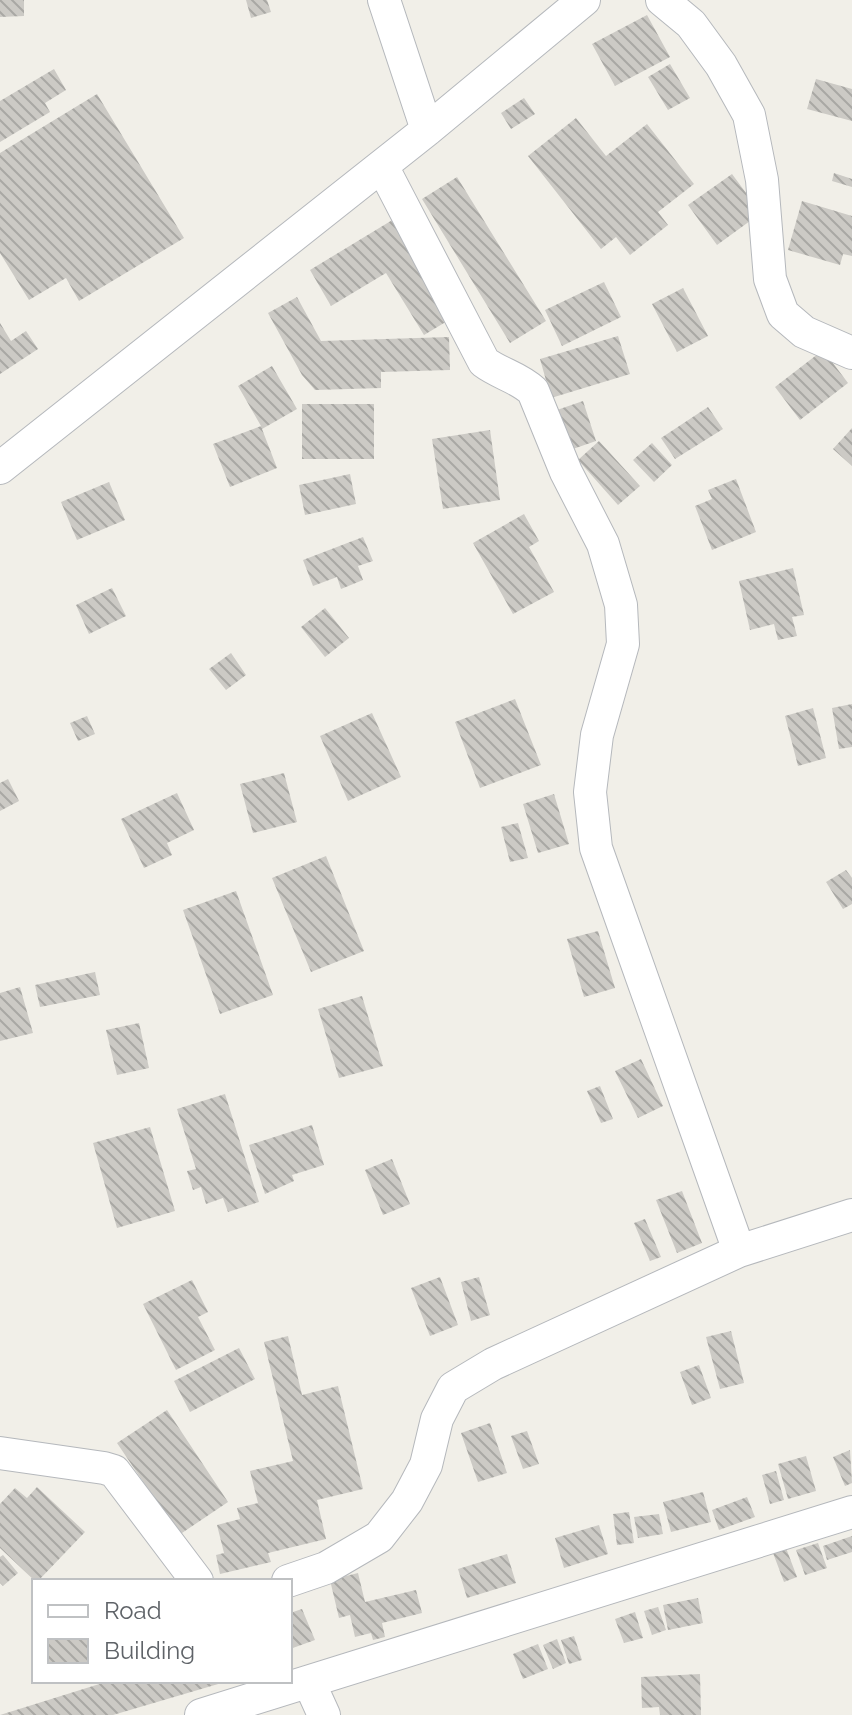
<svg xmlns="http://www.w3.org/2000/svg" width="852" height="1715" viewBox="0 0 852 1715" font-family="Raleway,sans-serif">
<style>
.building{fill:url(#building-back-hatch)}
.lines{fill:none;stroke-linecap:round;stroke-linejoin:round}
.minor-casing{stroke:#b5b8bc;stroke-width:34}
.minor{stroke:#fff;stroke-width:32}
</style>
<defs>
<pattern id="building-back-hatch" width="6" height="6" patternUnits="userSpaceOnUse" patternTransform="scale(2)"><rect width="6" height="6" fill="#cccac5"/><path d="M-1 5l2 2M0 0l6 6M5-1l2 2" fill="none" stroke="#a9a8a4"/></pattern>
</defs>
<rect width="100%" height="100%" fill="#f1efe8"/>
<path class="building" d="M0 0H24V16L0 17Z
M246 0H267L271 12 251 18Z
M647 15 670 57 615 86 592 44Z
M670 64 690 98 668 110 648 77Z
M54 69 66 90 45 103 50 112 0 142V101Z
M816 79 852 89V121L807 109Z
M97 94 184 238 79 301 66 278 29 300 0 253V153Z
M524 98 535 114 511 129 501 113Z
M576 118 606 156 647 124 694 184 658 212 668 225 630 255 616 237 601 249 528 156Z
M834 173 852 179V187L832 181Z
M732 174 761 213 717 245 688 205Z
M457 177 546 321 510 343 422 199Z
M802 201 852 216V256L843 254 840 265 788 250Z
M394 219 454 317 424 335 386 273 331 306 310 270Z
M604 282 621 317 562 346 545 310Z
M683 288 708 336 677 352 652 304Z
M297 297 321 341 449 337 450 370 381 372V388L315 390 302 375 268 313Z
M0 323 11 341 26 331 38 349 0 374Z
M618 336 630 374 551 398 540 359Z
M823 350 848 383 800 420 775 387Z
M272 366 297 409 262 429 277 468 230 487 213 444 261 426 238 386Z
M583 401 596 441 570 450 557 410Z
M302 404H374V459H302Z
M708 407 723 429 675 459 661 438Z
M852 428V466L833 449Z
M490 430 500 500 443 509 432 439Z
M599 441 640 486 618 505 578 460Z
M652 443 672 465 654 482 633 460Z
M350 474 356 504 305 515 299 485Z
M736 479 756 532 712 550 695 506 712 499 708 490Z
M109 482 125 520 77 540 61 502Z
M524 514 539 541 529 547 554 592 513 614 473 543Z
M363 537 373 561 358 566 363 580 341 589 337 577 313 586 303 560Z
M793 568 804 615 792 617 797 636 778 640 774 624 750 630 739 581Z
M112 588 126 616 89 634 76 605Z
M325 608 349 638 325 657 301 627Z
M231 653 246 675 226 690 209 669Z
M515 699 541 765 480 788 455 722Z
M852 704V747L839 749 832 708Z
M813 708 826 758 798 766 785 716Z
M372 713 401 777 348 801 320 736Z
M87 716 95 734 78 741 70 723Z
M284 773 297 822 253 833 240 784Z
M8 779 19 801 0 811V783Z
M177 793 194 830 167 843 172 855 144 868 121 819Z
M554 794 569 844 538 853 523 804Z
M518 823 528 858 510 862 501 827Z
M326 856 364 951 311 972 272 878Z
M846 870 852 878V904L843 909 826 882Z
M236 891 273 995 220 1014 183 910Z
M598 931 615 988 584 997 567 939Z
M95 972 100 995 40 1007 35 985Z
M20 987 33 1033 0 1041V993Z
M362 996 383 1066 339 1078 318 1009Z
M139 1023 149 1068 117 1075 106 1030Z
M641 1059 663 1106 638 1118 615 1071Z
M600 1086 613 1119 601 1123 587 1091Z
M225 1094 259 1202 228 1212 223 1198 206 1204 201 1187 193 1190 187 1171 196 1169 177 1109Z
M312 1125 324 1165 292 1175 294 1181 265 1194 249 1145Z
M150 1127 175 1211 117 1228 93 1143Z
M392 1159 410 1204 383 1215 365 1170Z
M682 1191 702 1243 677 1253 656 1200Z
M645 1219 661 1257 650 1261 634 1223Z
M440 1277 458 1325 430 1336 411 1288Z
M479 1277 490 1315 471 1321 461 1282Z
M192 1280 208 1312 198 1317 215 1350 176 1370 143 1304Z
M731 1331 744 1383 720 1389 706 1337Z
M288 1336 302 1395 338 1386 363 1489 317 1500 326 1539 268 1553 271 1562 220 1574 216 1555 224 1553 217 1525 240 1519 237 1508 258 1503 250 1471 293 1461 264 1342Z
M239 1348 255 1379 190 1412 174 1381Z
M699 1365 711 1398 692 1405 680 1372Z
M167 1410 228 1502 179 1535 117 1443Z
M490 1423 507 1473 478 1482 461 1433Z
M527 1431 539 1464 523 1469 511 1436Z
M850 1450 852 1483 845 1486 833 1457Z
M806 1456 816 1491 788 1499 778 1464Z
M776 1471 784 1500 770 1504 762 1475Z
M37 1487 85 1532 38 1581H35L0 1548V1504L15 1488 27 1498Z
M703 1492 711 1522 671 1532 663 1502Z
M747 1497 755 1517 719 1530 712 1510Z
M629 1512 634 1543 617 1545 613 1514Z
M659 1514 663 1534 638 1538 634 1517Z
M599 1525 608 1554 564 1568 555 1538Z
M852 1536V1552L827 1560 823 1546Z
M818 1543 827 1568 805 1575 796 1550Z
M786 1548 797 1577 784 1582 773 1553Z
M507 1554 516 1583 467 1598 458 1569Z
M3 1555 18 1573 3 1586 0 1583V1557Z
M358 1573 365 1602 416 1590 422 1613 382 1623 385 1637 373 1640 371 1633 355 1637 350 1615 339 1618 330 1580Z
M698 1598 703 1623 668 1630 663 1605Z
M658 1607 666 1630 652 1635 644 1611Z
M302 1609 315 1640 290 1649V1613Z
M635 1612 643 1638 624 1643 615 1619Z
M574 1636 582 1660 569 1664 561 1640Z
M557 1639 566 1663 553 1669 543 1645Z
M538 1644 548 1669 523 1679 513 1654Z
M700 1674 701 1715H660L659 1707 642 1708 641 1677Z
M109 1681H225V1682L113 1715H0Z"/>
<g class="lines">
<g class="minor-casing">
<path id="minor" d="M384 0 427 130
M662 0 691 24 721 65 749 115 762 180 770 279 783 314 804 332 852 353
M382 166 484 362C500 374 518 377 533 391L566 472 603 544 621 605 623 644 597 735 590 792 596 848 739 1251
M0 468 427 130 584 0
M0 1453 104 1468 114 1471 197 1581
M288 1581 326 1568 379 1537 407 1501 426 1465 437 1419 453 1388 493 1364 739 1251 852 1215
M309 1682 324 1715
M201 1715 852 1512"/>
</g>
<use href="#minor" class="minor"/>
</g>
<rect x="32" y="1579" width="260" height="104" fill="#ffffff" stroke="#bfc1c3" stroke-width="2"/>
<rect x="48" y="1605" width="40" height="12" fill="#ffffff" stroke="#bfc1c3" stroke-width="2"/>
<text x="104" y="1619" font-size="24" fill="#5f6368">Road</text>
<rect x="48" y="1639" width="40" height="24" fill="url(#building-back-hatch)" stroke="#bfc1c3" stroke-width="2"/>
<text x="104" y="1659" font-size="24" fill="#5f6368">Building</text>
</svg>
